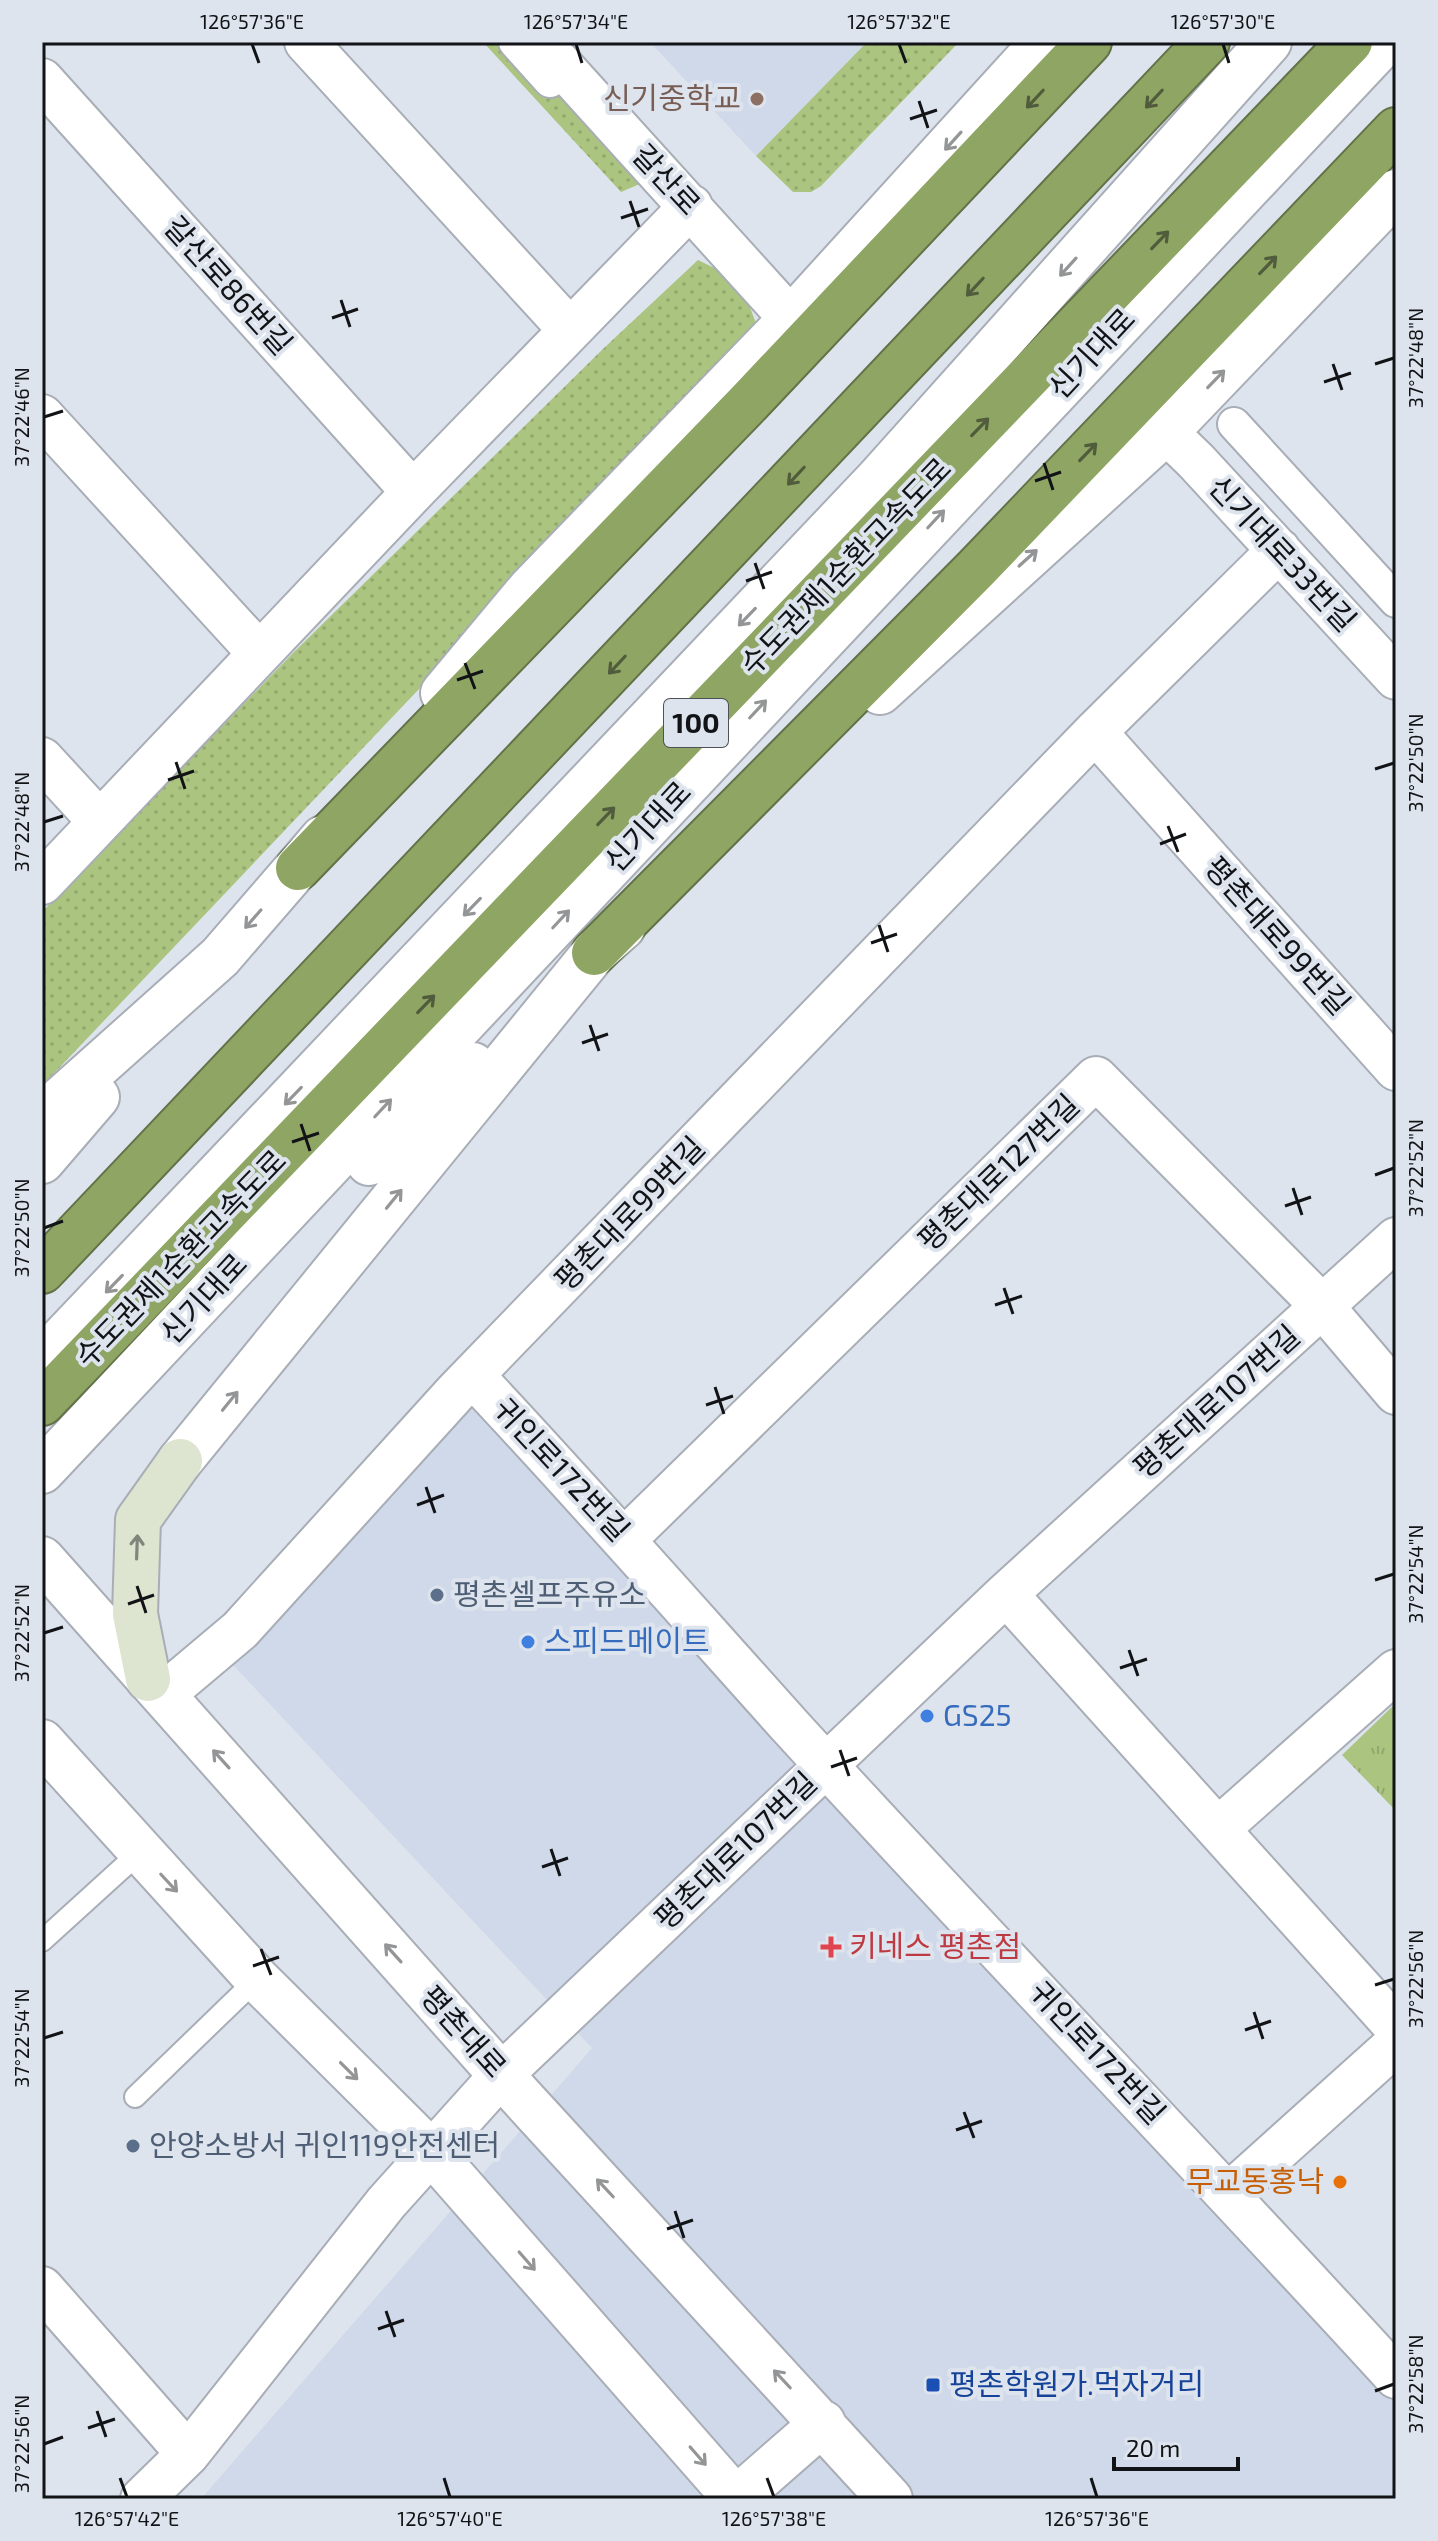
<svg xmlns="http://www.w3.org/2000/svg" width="1438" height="2541" viewBox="0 0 1438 2541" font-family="'Exo 2','Noto Sans KR',sans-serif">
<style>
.built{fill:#d0d9e9}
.grass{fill:url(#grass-dots)}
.park{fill:url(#park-tufts)}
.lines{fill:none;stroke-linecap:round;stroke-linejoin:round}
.service-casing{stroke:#a8adb6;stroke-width:24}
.pedestrian-casing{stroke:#a8adb6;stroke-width:36}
.minor-casing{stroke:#a8adb6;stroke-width:46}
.tertiary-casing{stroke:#a8adb6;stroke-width:48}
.secondary-casing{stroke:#a8adb6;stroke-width:48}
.motorway-casing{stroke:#637248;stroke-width:48}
.service{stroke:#fff;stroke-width:20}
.pedestrian{stroke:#fff;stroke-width:32}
.minor{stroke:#fff;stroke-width:42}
.tertiary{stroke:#fff;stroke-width:44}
.secondary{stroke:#dde4d0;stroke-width:44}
.motorway{stroke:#8fa563;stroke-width:44}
.oneway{stroke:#505c3c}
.oneway2{stroke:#949596}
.oneway3{stroke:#81867c}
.ticks{fill:none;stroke:#111316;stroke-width:3}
.education-dot{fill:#8d6e63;stroke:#dee4ed;stroke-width:3}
.service-dot{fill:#5c6f8a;stroke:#dee4ed;stroke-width:3}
.shop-dot{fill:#3f7fe0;stroke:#dee4ed;stroke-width:3}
.health-dot{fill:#e0444e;stroke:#dee4ed;stroke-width:3}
.food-dot{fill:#e8710a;stroke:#dee4ed;stroke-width:3}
.transit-dot{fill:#1a4fb4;stroke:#dee4ed;stroke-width:3}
.labels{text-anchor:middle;stroke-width:8;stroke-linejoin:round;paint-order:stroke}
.shield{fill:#dee4ed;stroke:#4e5256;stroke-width:2}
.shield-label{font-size:28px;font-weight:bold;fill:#111316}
.education-label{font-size:30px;fill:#785e54;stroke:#dee4ed;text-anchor:end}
.street-label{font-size:30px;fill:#111316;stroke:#dee4ed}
.service-label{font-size:30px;fill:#4e5e75;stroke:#dee4ed;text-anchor:start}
.shop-label{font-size:30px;fill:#366cbe;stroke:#dee4ed;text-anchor:start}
.health-label{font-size:30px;fill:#be3a42;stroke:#dee4ed;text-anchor:start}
.food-label{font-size:30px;fill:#c56008;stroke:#dee4ed;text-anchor:end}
.transit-label{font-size:30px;fill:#164399;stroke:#dee4ed;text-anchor:start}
.neatline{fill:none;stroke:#111316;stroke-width:3}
.ticks-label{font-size:20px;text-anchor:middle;fill:#111316}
</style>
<defs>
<pattern id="grass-dots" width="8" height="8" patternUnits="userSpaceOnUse" patternTransform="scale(2)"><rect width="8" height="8" fill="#abc480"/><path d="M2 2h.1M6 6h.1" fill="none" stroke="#92a86e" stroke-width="1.8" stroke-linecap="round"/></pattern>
<pattern id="park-tufts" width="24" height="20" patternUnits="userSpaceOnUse" patternTransform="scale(2)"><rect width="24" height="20" fill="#abc480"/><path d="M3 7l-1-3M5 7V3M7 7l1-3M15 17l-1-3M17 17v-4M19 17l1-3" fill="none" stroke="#92a86e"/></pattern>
</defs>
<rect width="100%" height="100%" fill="#dee4ed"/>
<path class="built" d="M650 42H867L756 156Z
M452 1373 1396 2395V2499H201L592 2048 205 1635Z"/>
<path class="grass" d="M483 42H535L642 183 621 192Z
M867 42H959L821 186 811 192H793L756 156Z
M698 260 735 278 743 289 759 331 42 1086V912L294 652 604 348Z"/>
<path class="park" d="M1396 1703V1811L1342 1755Z"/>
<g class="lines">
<g class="service-casing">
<path id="service" d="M42 1941 140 1852
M135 2097 257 1979"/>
</g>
<g class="pedestrian-casing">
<path id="pedestrian" d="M515 42 550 81
M1234 424 1396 601"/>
</g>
<g class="minor-casing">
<path id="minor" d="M306 42 570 330
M540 42 791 319
M42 80 413 492
M42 416 259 653
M1166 432 1196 461 1396 678
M1095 732 1396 1069
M42 759 100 822
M42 883 413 492 691 206
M473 1376C581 1491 685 1609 790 1726 990 1945 1196 2158 1396 2377
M625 1539 1096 1078 1323 1307 1396 1393
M1006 1594 1396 2027
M164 1694 240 1630 456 1392 1095 732 1279 550
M1218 1829 1396 1671
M1229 2194 1396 2044
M42 2288 188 2454
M142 2499 188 2454 386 2203 501 2075 1006 1594 1396 1239"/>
</g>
<g class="tertiary-casing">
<path id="tertiary" d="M880 692 1166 432 1396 192
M443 693 530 589 791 319 1043 42
M42 1116 220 957 323 838
M42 1161 97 1097
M369 1163 473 1065
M42 1360 878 479 1269 42
M180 1461 594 953 623 927
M42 1471 1385 42
M42 1559 501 2075 890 2499
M42 1742 257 1979 433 2154 736 2499
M736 2499 823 2423"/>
</g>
<g class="secondary-casing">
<path id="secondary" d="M148 1679 135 1614 138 1520 180 1461"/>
</g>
<g class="motorway-casing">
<path id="motorway" d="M298 868 749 402 1089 42
M594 953 976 569 1396 130
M42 1271 1207 42
M42 1403 1350 42"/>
</g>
<use href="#service" class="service"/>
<use href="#pedestrian" class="pedestrian"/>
<use href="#minor" class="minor"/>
<use href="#tertiary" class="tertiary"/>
<use href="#secondary" class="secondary"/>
<use href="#motorway" class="motorway"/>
</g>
<defs><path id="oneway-shaft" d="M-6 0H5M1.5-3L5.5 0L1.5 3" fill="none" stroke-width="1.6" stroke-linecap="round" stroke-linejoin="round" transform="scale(2)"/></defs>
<g class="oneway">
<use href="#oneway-shaft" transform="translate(1035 99) rotate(133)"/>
<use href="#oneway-shaft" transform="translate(1154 99) rotate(133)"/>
<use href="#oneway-shaft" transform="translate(1160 240) rotate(-46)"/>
<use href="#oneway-shaft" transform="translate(1268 265) rotate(-46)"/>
<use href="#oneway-shaft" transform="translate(975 287) rotate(133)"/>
<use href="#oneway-shaft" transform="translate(980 427) rotate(-46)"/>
<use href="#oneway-shaft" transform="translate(1088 452) rotate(-46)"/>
<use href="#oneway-shaft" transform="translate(796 476) rotate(133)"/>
<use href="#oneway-shaft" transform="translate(617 665) rotate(133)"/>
<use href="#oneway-shaft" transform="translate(606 816) rotate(-46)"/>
<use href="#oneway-shaft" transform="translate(426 1004) rotate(-46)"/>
</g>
<g class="oneway2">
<use href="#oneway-shaft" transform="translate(953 141) rotate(132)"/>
<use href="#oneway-shaft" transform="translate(1068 267) rotate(132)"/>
<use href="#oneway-shaft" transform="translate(1216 379) rotate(-46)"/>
<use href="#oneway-shaft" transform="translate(936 519) rotate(-47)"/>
<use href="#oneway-shaft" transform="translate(1028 558) rotate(-42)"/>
<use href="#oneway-shaft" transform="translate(747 617) rotate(134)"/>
<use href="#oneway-shaft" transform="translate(758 709) rotate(-47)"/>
<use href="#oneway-shaft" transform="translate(472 907) rotate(134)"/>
<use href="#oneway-shaft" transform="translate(253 919) rotate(131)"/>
<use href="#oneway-shaft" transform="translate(561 919) rotate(-47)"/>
<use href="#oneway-shaft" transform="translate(293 1096) rotate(134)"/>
<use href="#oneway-shaft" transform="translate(383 1108) rotate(-47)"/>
<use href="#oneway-shaft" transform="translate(394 1199) rotate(-51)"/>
<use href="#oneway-shaft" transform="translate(114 1284) rotate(134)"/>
<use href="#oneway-shaft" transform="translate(230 1401) rotate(-51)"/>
<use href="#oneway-shaft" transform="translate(221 1759) rotate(-132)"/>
<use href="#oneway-shaft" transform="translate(169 1883) rotate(47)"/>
<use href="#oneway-shaft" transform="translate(393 1953) rotate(-132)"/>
<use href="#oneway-shaft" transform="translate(349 2071) rotate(45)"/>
<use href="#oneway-shaft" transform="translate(605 2188) rotate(-133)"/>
<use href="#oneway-shaft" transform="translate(527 2261) rotate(49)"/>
<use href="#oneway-shaft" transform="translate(782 2379) rotate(-133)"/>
<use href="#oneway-shaft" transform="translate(698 2456) rotate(49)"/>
</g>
<use class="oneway3" href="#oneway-shaft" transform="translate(137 1547) rotate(-88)"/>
<path class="ticks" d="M252 44 259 63M576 44 582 63M899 44 906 63M1223 44 1229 63M919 101 928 128M910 119 937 110M630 201 639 227M621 218 648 209M341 300 350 327M332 318 358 309M1333 364 1342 390M1375 364 1394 358M1324 382 1351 373M44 417 63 411M1044 463 1053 490M1035 481 1061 472M755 563 764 589M746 581 772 572M465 663 475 689M457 680 483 671M176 762 185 789M1375 769 1394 763M168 780 194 771M44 822 63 816M1168 826 1178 852M1160 844 1186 834M879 925 888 952M871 943 897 934M590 1025 599 1051M582 1043 608 1034M301 1124 310 1151M292 1142 319 1133M1375 1175 1394 1168M1293 1188 1302 1215M1285 1206 1311 1197M44 1228 63 1221M1004 1288 1013 1314M995 1305 1022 1296M715 1387 724 1414M706 1405 733 1396M426 1487 435 1513M417 1505 444 1495M1375 1580 1394 1574M137 1586 146 1613M128 1604 154 1595M44 1633 63 1627M1129 1650 1138 1676M1120 1668 1147 1659M840 1750 849 1776M831 1767 857 1758M551 1849 560 1876M542 1867 568 1858M261 1949 271 1975M253 1966 279 1957M1375 1985 1394 1979M1254 2012 1263 2039M1245 2030 1271 2021M44 2038 63 2032M964 2112 974 2138M956 2130 982 2121M675 2211 684 2238M667 2229 693 2220M386 2311 395 2337M378 2329 404 2320M1375 2391 1394 2384M97 2411 106 2437M88 2428 115 2419M44 2444 63 2437M120 2478 127 2497M444 2478 450 2497M767 2478 774 2497M1091 2478 1097 2497"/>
<circle class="education-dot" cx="757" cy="99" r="8"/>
<g class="service-dot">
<circle cx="437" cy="1595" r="8"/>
<circle cx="133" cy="2146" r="8"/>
</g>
<g class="shop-dot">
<circle cx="528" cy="1642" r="8"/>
<circle cx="927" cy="1716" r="8"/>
</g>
<path class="health-dot" d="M827 1935h8v8h8v8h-8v8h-8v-8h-8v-8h8z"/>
<circle class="food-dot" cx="1340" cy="2182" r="8"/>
<rect class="transit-dot" x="925" y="2377" width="16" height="16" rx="4"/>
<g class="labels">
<rect class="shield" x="664" y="699" width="64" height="48" rx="6"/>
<g class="shield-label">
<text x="696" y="733">100</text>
</g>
<g class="education-label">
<text x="741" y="109">신기중학교</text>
</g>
<g class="street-label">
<text transform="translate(666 180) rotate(47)" y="10">갈산로</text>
<text transform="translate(228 286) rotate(48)" y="10">갈산로86번길</text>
<text transform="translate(1092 354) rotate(-47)" y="10">신기대로</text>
<text transform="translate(1282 554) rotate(47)" y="10">신기대로33번길</text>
<text transform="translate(846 567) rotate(-46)" y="10">수도권제1순환고속도로</text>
<text transform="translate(648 827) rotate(-47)" y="10">신기대로</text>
<text transform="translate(1277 936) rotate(48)" y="10">평촌대로99번길</text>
<text transform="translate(999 1173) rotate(-44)" y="10">평촌대로127번길</text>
<text transform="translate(630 1214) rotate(-46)" y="10">평촌대로99번길</text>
<text transform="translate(181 1259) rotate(-46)" y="10">수도권제1순환고속도로</text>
<text transform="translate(204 1299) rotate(-47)" y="10">신기대로</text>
<text transform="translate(1217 1402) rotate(-42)" y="10">평촌대로107번길</text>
<text transform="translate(561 1470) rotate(47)" y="10">귀인로172번길</text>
<text transform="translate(736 1851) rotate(-44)" y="10">평촌대로107번길</text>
<text transform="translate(463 2032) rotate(48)" y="10">평촌대로</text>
<text transform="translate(1097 2053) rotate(47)" y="10">귀인로172번길</text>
</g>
<g class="service-label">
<text x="453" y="1605">평촌셀프주유소</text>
<text x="149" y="2156">안양소방서 귀인119안전센터</text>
</g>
<g class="shop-label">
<text x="544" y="1652">스피드메이트</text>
<text x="943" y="1726">GS25</text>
</g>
<g class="health-label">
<text x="849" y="1957">키네스 평촌점</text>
</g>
<g class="food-label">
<text x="1324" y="2192">무교동홍낙</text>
</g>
<g class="transit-label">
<text x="949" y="2395">평촌학원가.먹자거리</text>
</g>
</g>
<rect width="1438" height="2541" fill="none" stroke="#dee4ed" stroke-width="88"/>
<path d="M1114 2457v12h124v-12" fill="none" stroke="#111316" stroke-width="4"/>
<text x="1126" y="2457" font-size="24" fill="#111316" stroke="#dee4ed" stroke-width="6" paint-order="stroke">20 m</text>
<rect x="44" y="44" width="1350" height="2453" class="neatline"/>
<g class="ticks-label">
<text x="252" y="29">126°57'36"E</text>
<text x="576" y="29">126°57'34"E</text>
<text x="899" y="29">126°57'32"E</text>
<text x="1223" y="29">126°57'30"E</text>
<text transform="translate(1416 358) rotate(-90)" y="7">37°22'48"N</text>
<text transform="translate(22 417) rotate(-90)" y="7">37°22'46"N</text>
<text transform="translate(1416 763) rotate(-90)" y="7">37°22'50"N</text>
<text transform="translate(22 822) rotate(-90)" y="7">37°22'48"N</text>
<text transform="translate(1416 1168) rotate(-90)" y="7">37°22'52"N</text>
<text transform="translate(22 1228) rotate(-90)" y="7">37°22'50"N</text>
<text transform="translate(1416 1574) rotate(-90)" y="7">37°22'54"N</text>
<text transform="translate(22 1633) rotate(-90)" y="7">37°22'52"N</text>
<text transform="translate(1416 1979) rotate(-90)" y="7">37°22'56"N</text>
<text transform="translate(22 2038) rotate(-90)" y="7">37°22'54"N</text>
<text transform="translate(1416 2384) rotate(-90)" y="7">37°22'58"N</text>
<text transform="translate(22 2444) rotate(-90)" y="7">37°22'56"N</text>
<text x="127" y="2526">126°57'42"E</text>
<text x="450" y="2526">126°57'40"E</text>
<text x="774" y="2526">126°57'38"E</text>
<text x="1097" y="2526">126°57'36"E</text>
</g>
</svg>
